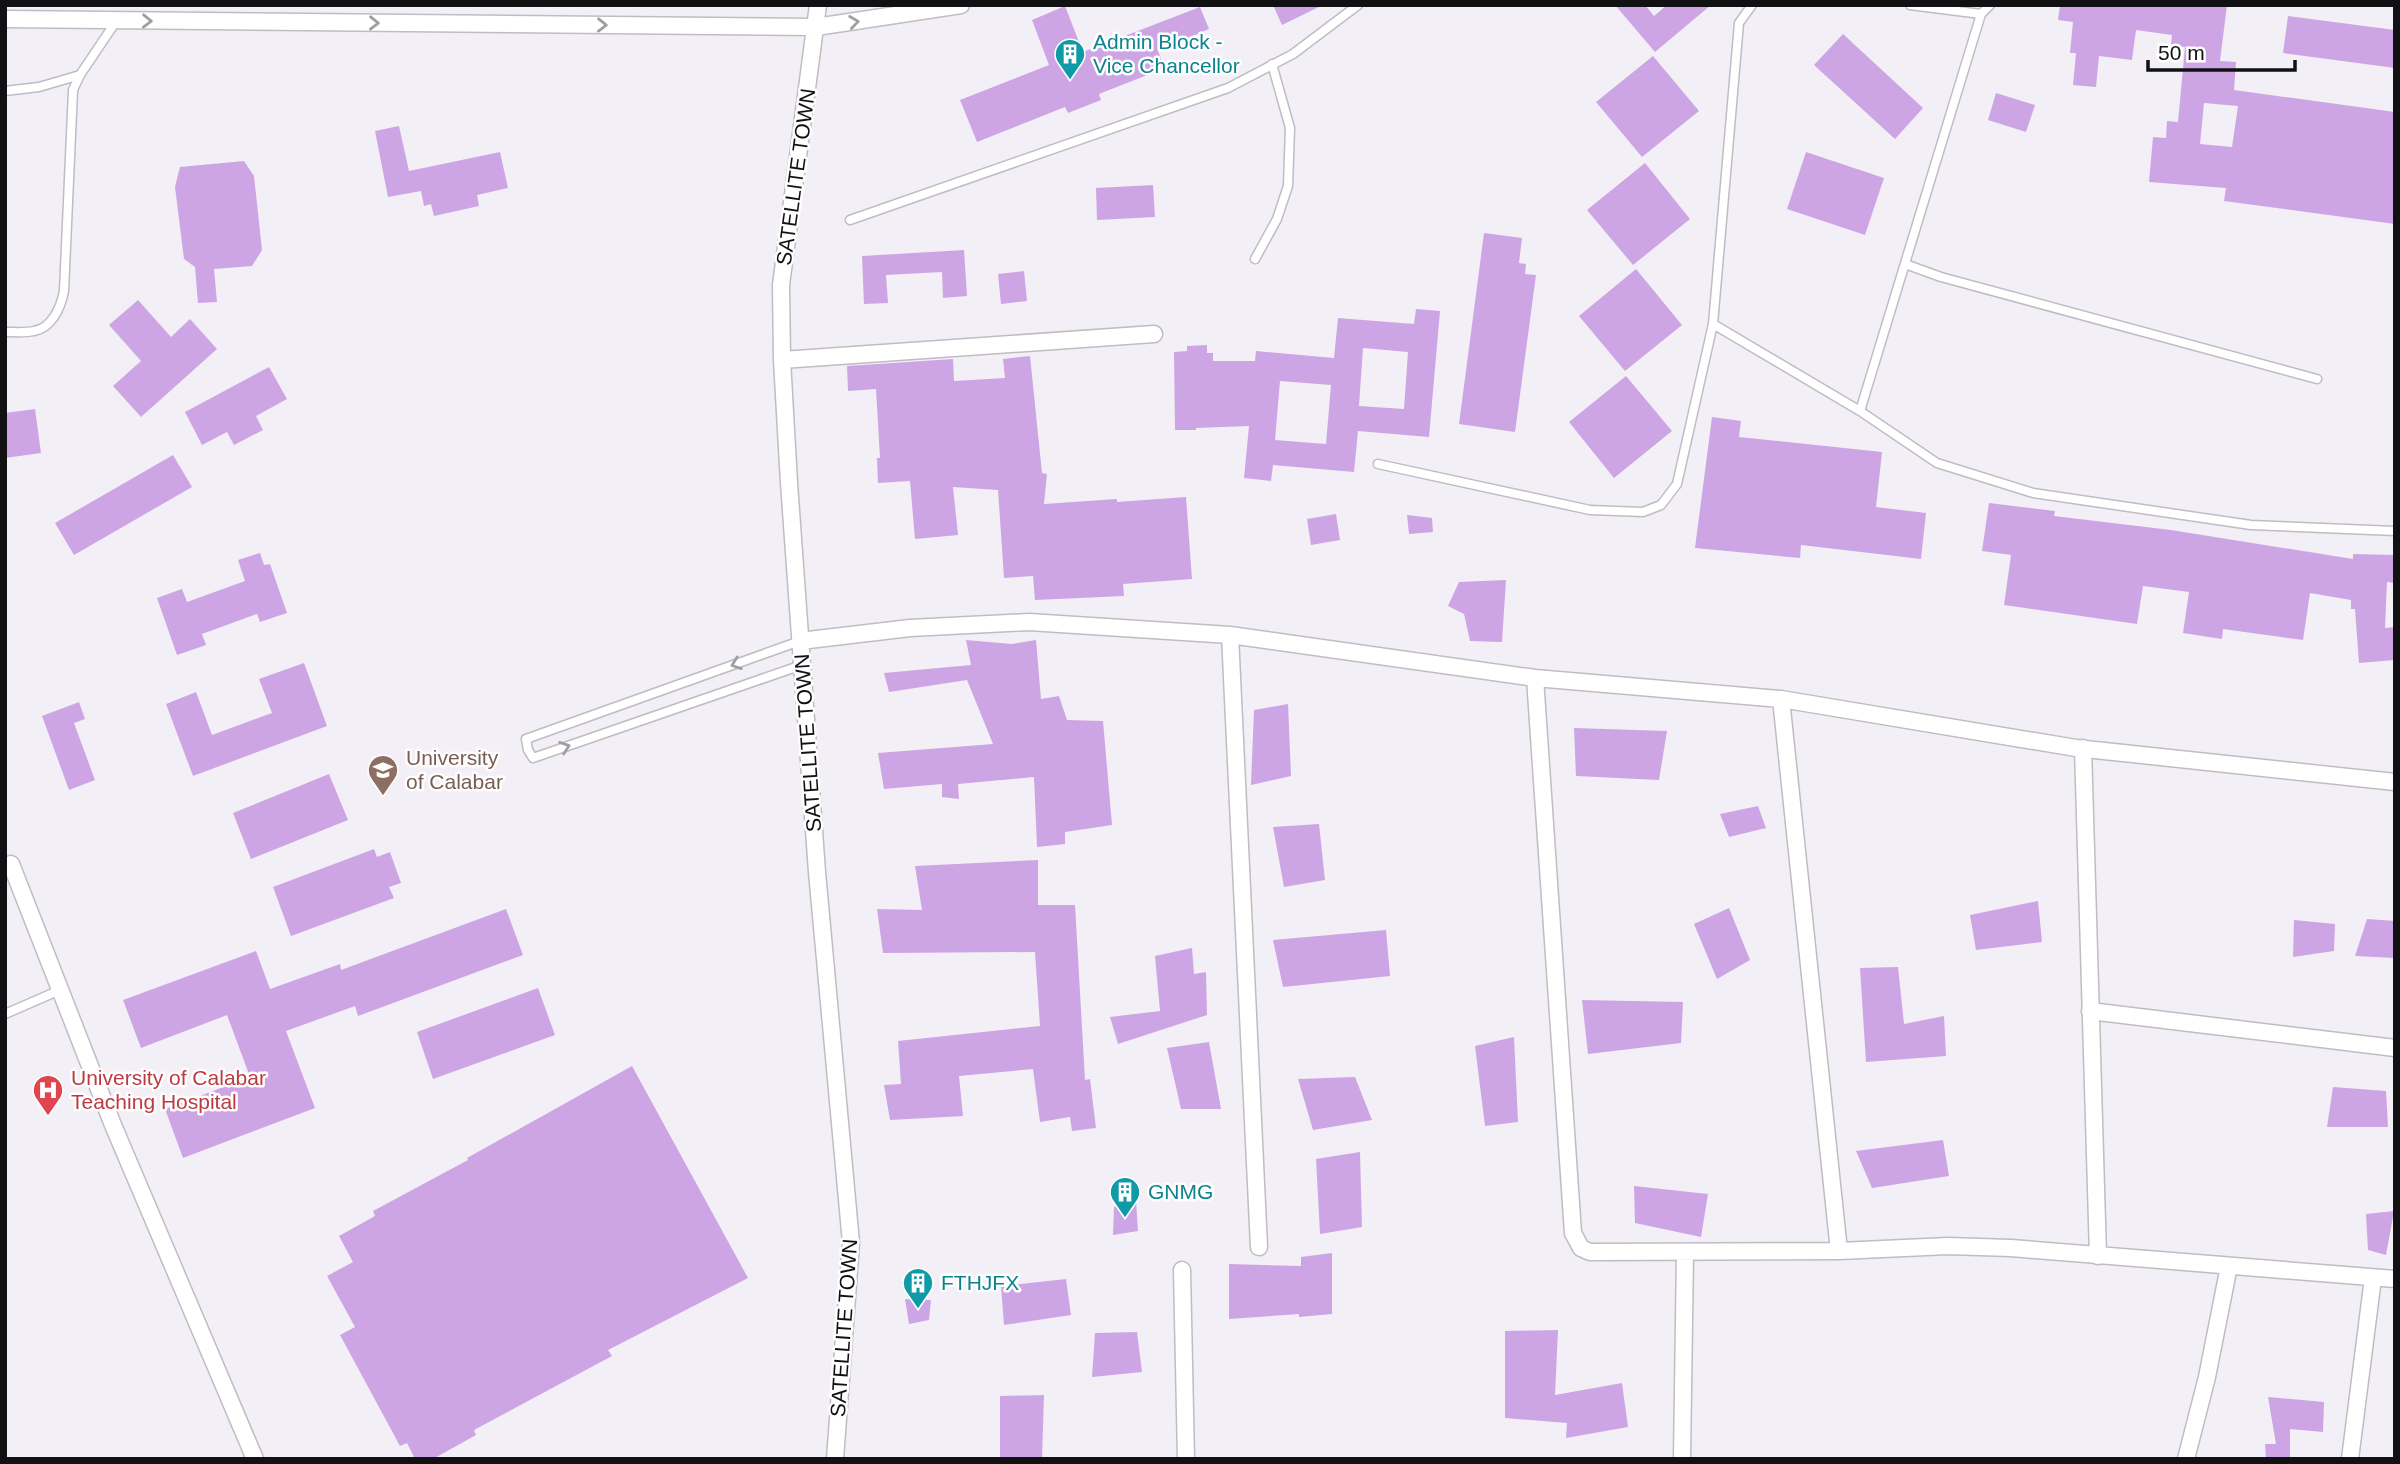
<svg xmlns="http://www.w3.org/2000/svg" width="2400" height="1464" viewBox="0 0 2400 1464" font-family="Arial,sans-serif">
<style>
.building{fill:#cea5e4;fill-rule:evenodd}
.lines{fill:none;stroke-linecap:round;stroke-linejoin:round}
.service-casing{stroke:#c0bcc3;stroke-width:11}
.minor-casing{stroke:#c0bcc3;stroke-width:19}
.service{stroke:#fff;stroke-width:8}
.minor{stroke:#fff;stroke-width:16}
.oneway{stroke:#a09fa0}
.labels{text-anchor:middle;stroke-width:5;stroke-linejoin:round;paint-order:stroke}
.culture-label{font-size:21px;fill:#0d838f;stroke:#fefefe;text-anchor:start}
.street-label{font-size:21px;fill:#111012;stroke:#fefefe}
.education-label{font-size:21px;fill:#785e54;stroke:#fefefe;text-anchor:start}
.health-label{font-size:21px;fill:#be3a42;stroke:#fefefe;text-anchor:start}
</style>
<rect width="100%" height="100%" fill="#f3eff6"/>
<path class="building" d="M1273 5H1323L1282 25Z
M1615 5H1645L1654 16 1667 5H1711L1655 52Z
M2060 5H2227L2220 61 2236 62 2234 90 2395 112V224L2224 201 2226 188 2149 182 2153 137 2166 138 2167 121 2178 122 2185 47 2171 45 2172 35 2136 30 2132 60 2099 56 2096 87 2073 85 2076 53H2070L2073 22 2058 20ZM2204 103 2238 106 2232 147 2200 144Z
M1065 6 1083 52 1200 7 1209 29 1158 51 1165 68 1099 94 1101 100 1068 113 1065 107 977 142 960 100 1049 65 1032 20Z
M2288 16 2395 30V68L2283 53Z
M1843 34 1923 108 1895 139 1814 65Z
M1653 56 1699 111 1642 157 1596 102Z
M1996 93 2035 105 2026 132 1988 120Z
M399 126 409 171 500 152 508 188 477 195 479 206 434 216 431 204 424 206 421 191 388 197 375 131Z
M1806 152 1884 178 1865 235 1787 209Z
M244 161 254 176 262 250 252 266 214 269 217 302 198 303 195 267 184 259 175 187 180 167Z
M1645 163 1690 219 1633 265 1587 210Z
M1153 185 1155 217 1097 220 1096 188Z
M1484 233 1522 238 1519 263 1526 264 1525 274 1536 275 1515 432 1459 424Z
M964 250 967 296 943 298 942 272 886 275 888 303 864 304 862 256Z
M1636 269 1682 325 1625 371 1579 316Z
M1024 271 1027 301 1001 304 998 274Z
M138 300 171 337 190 319 217 349 141 417 113 386 141 361 109 325Z
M1416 309 1440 311 1429 437 1358 431 1354 472 1273 465 1271 481 1244 478 1249 426 1196 428V430H1175L1174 352 1187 351V346L1207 345V353H1213V361H1255L1256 351 1334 358 1338 318 1414 324ZM1363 348 1408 352 1404 409 1359 406ZM1280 381 1331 385 1326 444 1275 440Z
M1030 356 1042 473 1047 474 1044 504 1117 499V502L1186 497 1192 579 1123 584 1124 596 1035 600 1033 576 1004 578 998 490 953 487 958 535 915 539 910 481 878 483 877 458H880L876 389 848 391 847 366 953 359 954 381 1005 378 1003 359Z
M269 367 287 399 256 416 263 430 234 445 227 432 202 445 185 412Z
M1626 376 1672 431 1614 478 1569 422Z
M35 409 41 453 5 458V413Z
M1712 417 1741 421 1739 437 1882 452 1876 507 1926 513 1921 559 1801 545 1800 558 1695 548Z
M173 455 192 487 74 555 55 523Z
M1989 503 2055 511 2054 516 2171 530 2353 559V554L2395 555V583L2387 582 2385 628 2395 627V660L2359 663 2355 609H2351V600L2310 593 2303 640 2223 629 2222 639 2183 633 2189 592 2143 586 2137 624 2004 605 2011 555 1982 551Z
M1336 514 1340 540 1311 545 1307 519Z
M1407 515 1432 518 1433 532 1409 534Z
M260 553 264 565 270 564 287 613 260 622 257 614 202 634 206 645 177 655 157 598 182 589 187 602 245 581 238 560Z
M1506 580 1502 642 1470 641 1464 614 1448 606 1459 582Z
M966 640 1012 644 1036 640 1041 699 1059 696 1067 720 1103 721 1112 825 1065 832V844L1037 847 1034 777 958 784 959 799 942 797V784L884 789 878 753 993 744 967 680 889 692 884 673 971 665Z
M304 663 327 726 193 776 166 704 196 692 212 735 272 713 259 679Z
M79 702 85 719 74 723 95 780 69 790 42 716Z
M1288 704 1291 776 1251 785 1254 710Z
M1574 728 1667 731 1659 780 1576 776Z
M329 774 348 820 251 859 233 813Z
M1758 806 1766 828 1729 837 1720 814Z
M1319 824 1325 880 1284 887 1273 827Z
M374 849 377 857 390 852 401 883 389 887 394 898 291 936 273 887Z
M1038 860V905H1075L1085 1080 1090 1079 1096 1128 1072 1131 1070 1117 1040 1122 1033 1069 959 1076 963 1116 890 1120 884 1085 901 1084 898 1041 1040 1026 1035 952 883 953 877 909 922 910 915 866Z
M2038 901 2042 942 1976 950 1970 915Z
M1729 908 1750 960 1717 979 1694 924Z
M506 909 523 955 358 1016 355 1006 286 1031 315 1108 183 1158 165 1109 250 1077 227 1015 141 1048 123 1000 256 951 270 989 340 964 341 970Z
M2367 919 2395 921V958L2355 956Z
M2294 920 2335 924 2334 951 2293 957Z
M1386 930 1390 976 1283 987 1273 940Z
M1192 948 1194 974 1206 972 1207 1015 1118 1044 1110 1017 1160 1011 1155 956Z
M1898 967 1904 1024 1944 1016 1946 1056 1866 1062 1860 968Z
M538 988 555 1035 433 1079 417 1032Z
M1582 1000 1683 1002 1681 1043 1588 1054Z
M1514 1037 1518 1122 1485 1126 1475 1046Z
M1209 1042 1221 1109H1181L1167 1048Z
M632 1066 748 1278 608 1350 612 1356 474 1430 476 1435 433 1459H415L407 1443 400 1446 340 1335 355 1327 327 1276 353 1262 339 1236 375 1216 373 1211 468 1160 467 1158Z
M1355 1077 1372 1120 1313 1130 1298 1079Z
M2333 1087 2386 1091 2388 1127H2327Z
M1943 1140 1949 1176 1872 1188 1856 1151Z
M1360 1152 1362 1227 1320 1234 1316 1159Z
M1634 1186 1708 1194 1701 1237 1635 1223Z
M1136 1200 1138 1231 1113 1235 1114 1207Z
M2394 1211 2386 1255 2368 1250 2366 1214Z
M1332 1253V1314L1299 1317V1314L1229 1319V1264L1301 1266V1257Z
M1066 1279 1071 1315 1004 1325 1001 1286Z
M905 1299 931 1300 929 1320 909 1324Z
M1558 1330 1555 1395 1622 1383 1628 1427 1566 1438 1567 1423 1505 1418V1331Z
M1137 1332 1142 1372 1092 1377 1095 1333Z
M1044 1395 1042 1459H1000V1396Z
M2268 1397 2324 1402 2323 1432 2290 1429V1459H2266L2265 1444H2276Z"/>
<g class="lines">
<g class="service-casing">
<path id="service" d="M1910 5 1981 14
M5 91 39 87 80 75
M850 220 1228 88 1293 54 1358 5
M1255 259 1277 219 1288 186 1290 128 1272 64
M1905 264 1941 277 2317 379
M1713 324 1860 411 1937 463 2033 493 2251 525 2395 531
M5 332C14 332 25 333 34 331 52 328 61 307 64 291L73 90 80 75 117 20
M1860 411 1981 14 1990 5
M1378 464 1590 510 1643 512 1661 505 1677 484 1713 324 1739 23 1752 5
M800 641 526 739 528 750 533 758 802 665
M5 1014 60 990"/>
</g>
<g class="minor-casing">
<path id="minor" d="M818 5 781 285 782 360 789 483 817 872 851 1243 835 1459
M5 19 816 27 961 5
M782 360 1154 334
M1230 635 1259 1247
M800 641 910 628 1029 622 1230 635 1535 678 1781 699 2076 748 2395 782
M1535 678 1573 1233 1581 1248 1590 1252 1839 1251 1948 1246 2011 1248 2395 1279
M1781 699 1839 1251
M2083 748 2098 1256
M5 868 11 864 113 1125 255 1459
M2090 1011 2395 1048
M1182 1270 1186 1459
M1682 1459 1685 1252
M2186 1459 2207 1377 2229 1266
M2350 1459 2373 1278"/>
</g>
<use href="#service" class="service"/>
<use href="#minor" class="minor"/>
</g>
<defs><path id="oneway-chevron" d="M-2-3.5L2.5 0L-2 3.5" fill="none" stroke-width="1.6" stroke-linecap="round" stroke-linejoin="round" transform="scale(1.75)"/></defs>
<g class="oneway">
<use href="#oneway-chevron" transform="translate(147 21) rotate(1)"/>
<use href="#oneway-chevron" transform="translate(854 22) rotate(-8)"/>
<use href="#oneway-chevron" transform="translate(374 23) rotate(1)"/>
<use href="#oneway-chevron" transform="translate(602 25) rotate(1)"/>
<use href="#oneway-chevron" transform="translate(736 664) rotate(160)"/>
<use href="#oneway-chevron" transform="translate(565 747) rotate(-19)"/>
</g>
<defs>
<g id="building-pin" transform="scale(1.575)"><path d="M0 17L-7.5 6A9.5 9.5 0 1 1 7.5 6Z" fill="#0f9aa8" stroke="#fefefe"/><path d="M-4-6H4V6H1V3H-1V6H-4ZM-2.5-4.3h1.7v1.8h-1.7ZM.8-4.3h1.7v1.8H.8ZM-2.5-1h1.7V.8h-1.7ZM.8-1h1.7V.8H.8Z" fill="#fff"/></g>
<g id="university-pin" transform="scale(1.575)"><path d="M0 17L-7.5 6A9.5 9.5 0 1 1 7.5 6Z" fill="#8d6e63" stroke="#fefefe"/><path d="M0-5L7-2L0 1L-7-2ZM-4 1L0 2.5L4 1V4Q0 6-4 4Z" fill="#fff"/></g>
<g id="hospital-pin" transform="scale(1.575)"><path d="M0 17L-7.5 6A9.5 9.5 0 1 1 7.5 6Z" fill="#e0444e" stroke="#fefefe"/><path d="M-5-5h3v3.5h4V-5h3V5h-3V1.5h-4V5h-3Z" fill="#fff"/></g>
</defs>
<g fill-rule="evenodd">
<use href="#building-pin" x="1070" y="54"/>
<use href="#university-pin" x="383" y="770"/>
<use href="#hospital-pin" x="48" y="1090"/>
<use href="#building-pin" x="1125" y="1192"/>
<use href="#building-pin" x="918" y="1283"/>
</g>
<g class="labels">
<g class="culture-label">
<text x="1093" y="49">Admin Block -<tspan x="1093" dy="24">Vice Chancellor</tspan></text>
<text x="1148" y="1199">GNMG</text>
<text x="941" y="1290">FTHJFX</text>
</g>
<g class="street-label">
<text transform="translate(796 177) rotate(-82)" y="7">SATELLITE TOWN</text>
<text transform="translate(808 743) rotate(-94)" y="7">SATELLITE TOWN</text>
<text transform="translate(844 1328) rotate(-86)" y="7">SATELLITE TOWN</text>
</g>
<g class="education-label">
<text x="406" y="765">University<tspan x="406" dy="24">of Calabar</tspan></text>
</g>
<g class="health-label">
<text x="71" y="1085">University of Calabar<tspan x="71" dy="24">Teaching Hospital</tspan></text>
</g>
</g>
<rect width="2400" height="1464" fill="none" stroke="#111012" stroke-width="14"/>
<path d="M2148 60v10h147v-10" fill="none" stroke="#111012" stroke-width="3.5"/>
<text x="2158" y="60" font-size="21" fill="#111012" stroke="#fefefe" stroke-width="5" paint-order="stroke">50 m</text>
</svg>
